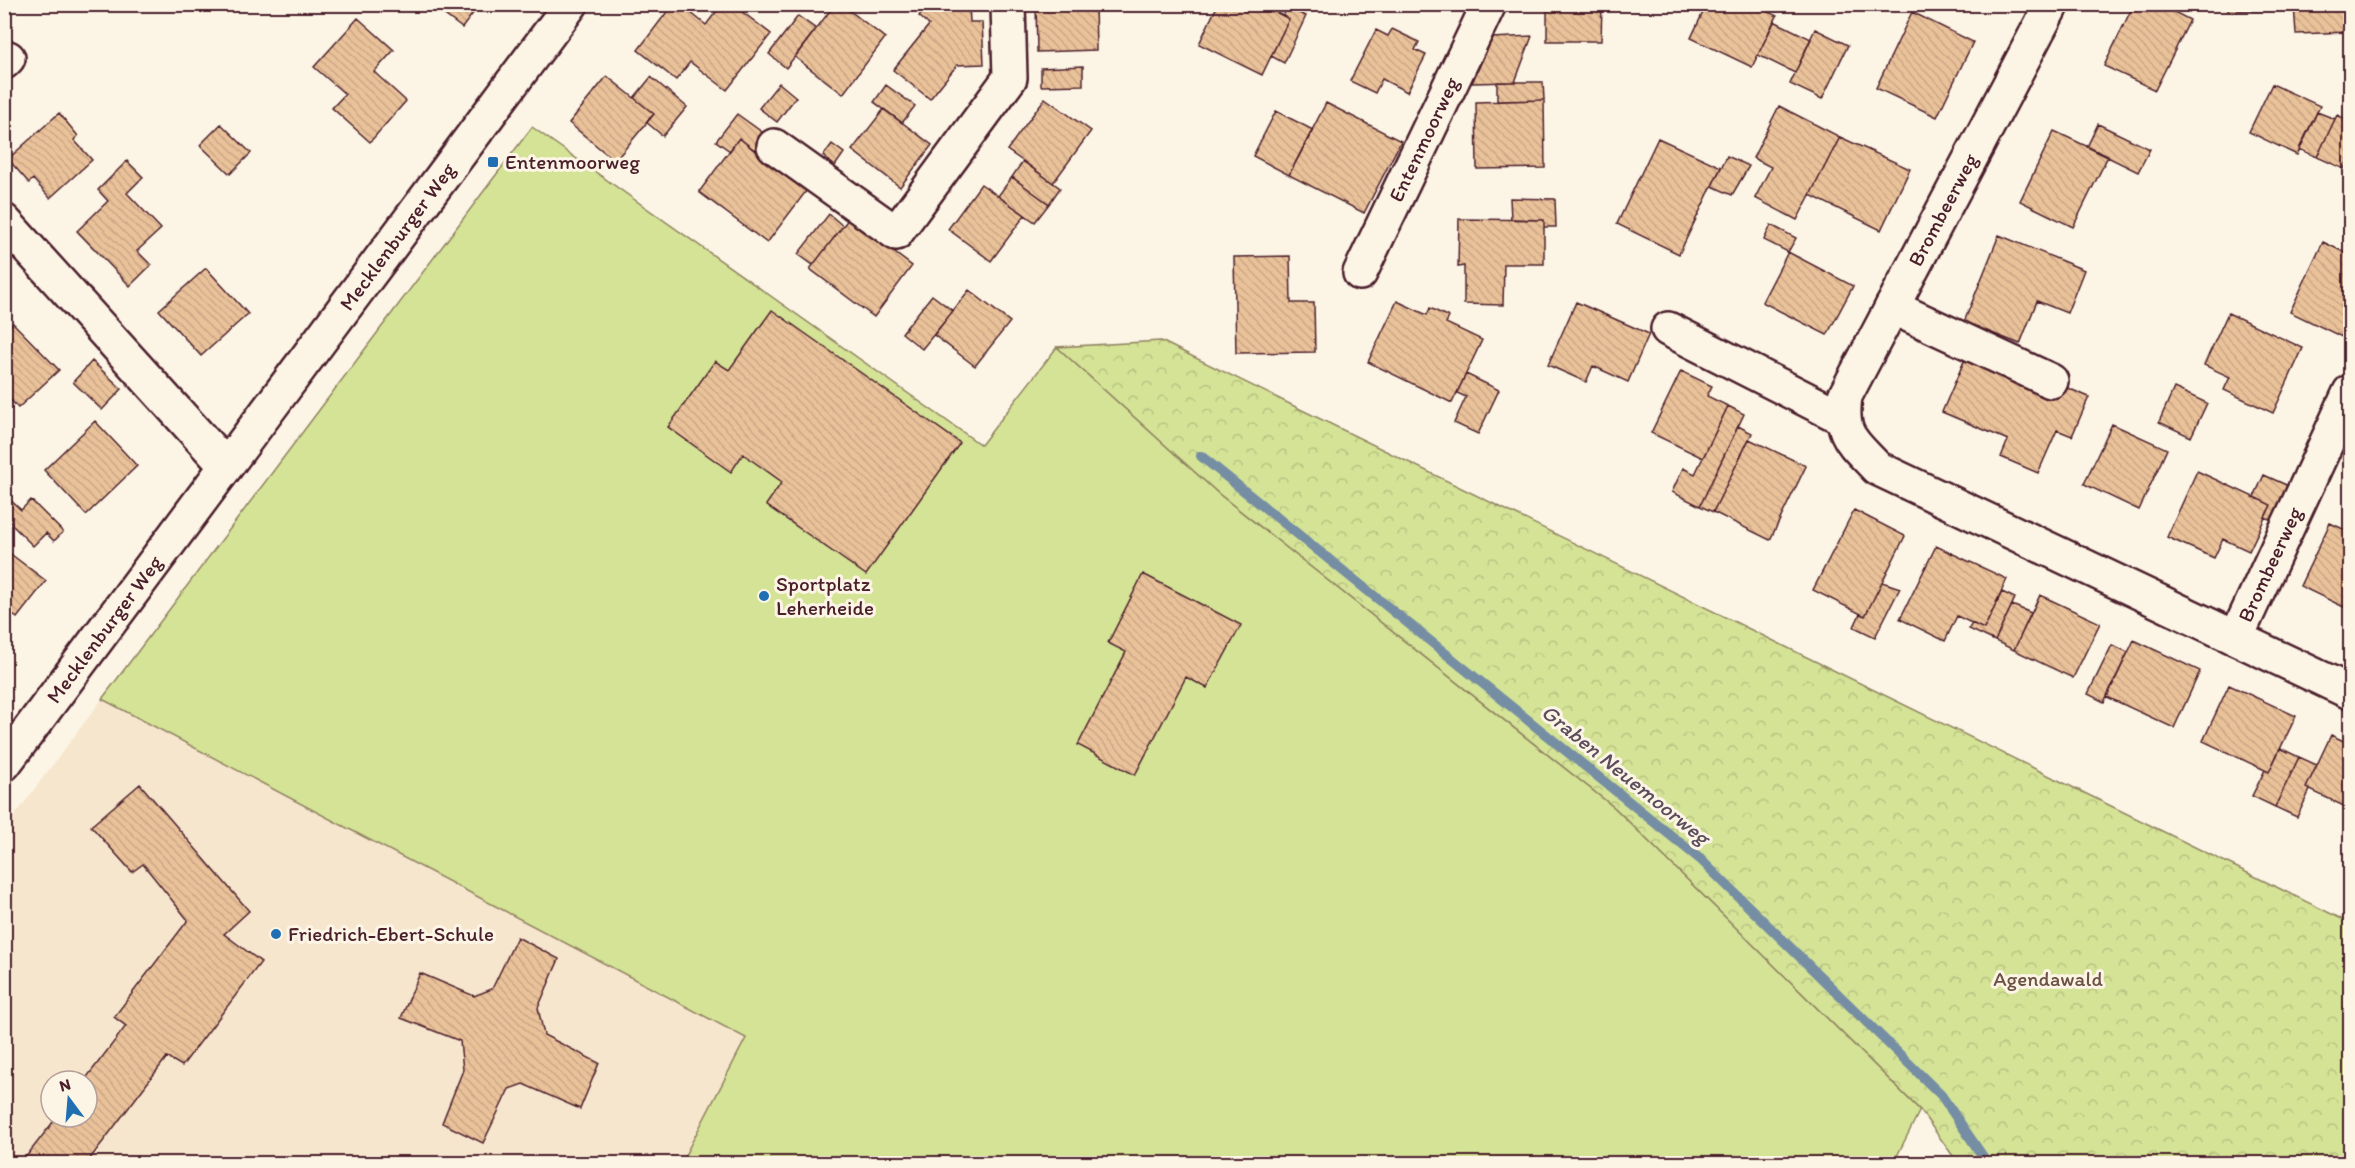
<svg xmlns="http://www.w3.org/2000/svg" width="2355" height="1168" viewBox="0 0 2355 1168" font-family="Itim,sans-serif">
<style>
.built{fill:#f7e6ce;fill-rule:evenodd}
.grass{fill:#d4e396;stroke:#8f8160;stroke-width:1.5}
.forest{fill:url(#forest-crowns);stroke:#8f8160;stroke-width:1.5}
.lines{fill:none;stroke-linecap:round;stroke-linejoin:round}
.stream{stroke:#768ea4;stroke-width:10}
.building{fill:url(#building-back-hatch);stroke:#4a1f2b;stroke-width:1.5}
.minor-casing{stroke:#4a1f2b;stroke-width:38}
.minor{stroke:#fcf5e5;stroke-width:33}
.poi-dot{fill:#1f6fb2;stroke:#fcf5e5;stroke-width:2}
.labels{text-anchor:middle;stroke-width:6;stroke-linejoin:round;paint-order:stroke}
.street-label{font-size:21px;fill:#4a1f2b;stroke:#fcf5e5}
.poi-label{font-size:21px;fill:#4a1f2b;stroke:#fcf5e5;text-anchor:start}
.park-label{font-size:21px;fill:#6c5046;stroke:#fcf5e5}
.water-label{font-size:22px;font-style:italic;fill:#5c4d5e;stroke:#fcf5e5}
</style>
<defs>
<pattern id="forest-crowns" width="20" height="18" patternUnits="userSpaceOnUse" patternTransform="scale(1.5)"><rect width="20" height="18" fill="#d4e396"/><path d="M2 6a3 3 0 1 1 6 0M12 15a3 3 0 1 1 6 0" fill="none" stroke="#b8c281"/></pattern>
<pattern id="building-back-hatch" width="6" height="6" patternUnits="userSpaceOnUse" patternTransform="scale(1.5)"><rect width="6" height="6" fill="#eac29a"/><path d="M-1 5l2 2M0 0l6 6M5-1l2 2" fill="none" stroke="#caa685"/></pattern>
</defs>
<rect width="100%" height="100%" fill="#fcf5e5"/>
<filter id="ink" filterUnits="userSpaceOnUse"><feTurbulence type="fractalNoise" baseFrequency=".0167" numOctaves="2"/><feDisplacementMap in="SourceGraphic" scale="12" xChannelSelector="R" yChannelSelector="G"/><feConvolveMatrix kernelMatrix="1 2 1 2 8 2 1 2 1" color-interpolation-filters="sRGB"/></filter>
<g filter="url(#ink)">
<path class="built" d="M102 699 746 1038 681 1163H5L4 830ZM51 1081H87V1117H51Z"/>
<path class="grass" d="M532 127 981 445 1057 347 1219 494 1615 808 1920 1110 1893 1164 681 1163 746 1038 102 699Z"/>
<path class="forest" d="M1161 341 2350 923V1163H1958L1920 1110 1615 808 1219 494 1057 347Z"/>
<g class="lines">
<path class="stream" d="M1201 456 1700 859 1941 1095 1988 1164"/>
</g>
<path class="building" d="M430 4H480L462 28Z
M673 4H680L706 25 722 4H732L771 34 727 90 690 62 676 80 638 50Z
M835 4H841L885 38 843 94 795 57Z
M928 4H969L970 22H982L984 64 957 65 930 99 893 70 929 25 919 16Z
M1036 4H1095L1096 50 1037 52Z
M1218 4H1260L1289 19 1262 75 1199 44Z
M1547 4H1602L1601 41H1547Z
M1707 4H1752L1777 16 1752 67 1691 38Z
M2134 4H2159L2190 20 2155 90 2104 66Z
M2228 4H2273V10L2228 11Z
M2294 4H2350V32L2296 34Z
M1287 8 1306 16 1284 63 1271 56 1289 19 1283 16Z
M1912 12 1973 42 1937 117 1876 88Z
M798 16 816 29 786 68 769 54Z
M358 18 394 50 374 72 406 101 370 142 332 108 345 94 314 67Z
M1774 21 1811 39 1795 73 1758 55Z
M1392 29 1419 42 1415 50 1426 55 1407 92 1382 79 1375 93 1350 81 1376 30 1388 36Z
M1815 29 1848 45 1822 99 1790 84Z
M1532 36 1515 82 1472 83 1492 38Z
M1083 66V85L1041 86V68Z
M607 76 654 114 615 161 569 123Z
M651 77 687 107 663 136 646 122 654 114 634 98Z
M1497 82H1543L1544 100 1497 101Z
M779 83 796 97 777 122 759 108Z
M2272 84 2320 106 2297 155 2249 132Z
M886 85 915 106 902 123 874 102Z
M1045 98 1091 131 1053 183 1007 150Z
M1544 100 1545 168 1477 169 1476 102Z
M1326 103 1401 141 1364 213 1289 175Z
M1779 106 1840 137 1797 220 1755 198 1771 167 1753 158Z
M884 109 932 145 900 187 852 150Z
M1276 111 1313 130 1289 175 1253 156Z
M2317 112 2335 119 2317 157 2299 149Z
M59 113 78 136 74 140 92 160 50 198 33 179 29 183 8 159Z
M737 114 766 135 754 150 739 138 730 151 716 141Z
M2337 115 2350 121V155L2344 169 2317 157Z
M221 124 251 153 230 174 200 145Z
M2098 124 2150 149 2138 172 2087 147Z
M2054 131 2108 156 2073 227 2020 201Z
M1840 137 1910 169 1881 230 1810 195Z
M739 138 807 190 767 243 699 192Z
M1658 138 1721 167 1679 254 1617 224Z
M832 144 844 153 835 166 823 156Z
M1727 156 1749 166 1732 195 1712 186Z
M127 161 143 177 127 193 161 229 137 251 151 265 130 286 77 231 108 201 98 190Z
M1023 161 1060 188 1049 204 1012 177Z
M1012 177 1049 204 1035 222 998 196Z
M981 184 1025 215 991 261 948 229Z
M1510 198 1555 199 1556 227H1544V220L1511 219Z
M829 214 843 226 813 265 798 254Z
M849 218 912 266 874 317 810 269Z
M1459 219 1544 220V264H1504L1503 305 1464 304V266L1458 267Z
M1771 225 1796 238 1788 252 1764 240Z
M1999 235 2084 270 2067 313 2037 301 2020 344 1964 322Z
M2323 242 2350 255V320L2342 337 2290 312Z
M1788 252 1853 286 1827 335 1762 302Z
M1290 256 1291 303H1314L1315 352 1236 353 1234 257Z
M206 268 248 314 201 356 159 310Z
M969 290 1010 322 975 366 934 335Z
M932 295 953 311 922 349 902 333Z
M1397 301 1427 315 1430 308 1449 317 1446 323 1482 340 1452 403 1368 362Z
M1576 302 1649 334 1628 382 1593 366 1586 382 1548 365Z
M772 310 960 443 866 575 766 505 782 482 743 454 731 472 668 427 715 361 729 370Z
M2228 313 2303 348 2273 413 2224 390 2230 377 2204 365Z
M13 323 59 370 18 408 7 396 4 398V331Z
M1965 359 2051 381 2089 397 2072 436 2057 430 2038 473 2001 457 2008 440 1942 412Z
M92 361 122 389 102 410 73 382Z
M1681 371 1712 386 1707 396 1728 406 1703 458 1651 433Z
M1466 374 1499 390 1478 434 1454 423 1466 397 1457 393Z
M2174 388 2207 403 2191 437 2159 422Z
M1728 406 1744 414 1700 506 1672 492 1683 468 1695 474Z
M95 421 137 466 86 515 44 470Z
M2112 424 2167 449 2139 510 2084 484Z
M1738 426 1752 433 1713 512 1700 506Z
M1749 439 1806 466 1770 540 1713 512Z
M2197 471 2271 505 2249 551 2223 539 2214 558 2167 537Z
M2264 475 2293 488 2277 523 2265 517 2271 505 2254 497Z
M4 494 21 510 31 500 63 532 54 541 46 533 33 546 4 517Z
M1854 510 1905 536 1865 616 1813 590Z
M2330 523 2350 532V610L2300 586Z
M1936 546 2007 579 1984 629 1957 616 1945 641 1900 619Z
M4 549 46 581 17 618 4 608Z
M1143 574 1241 625 1207 688 1186 677 1135 775 1078 745 1126 652 1108 643Z
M1882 582 1900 588 1875 637 1854 627 1860 614 1865 616Z
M2002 592 2015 598 1995 641 1969 629 1972 623 1984 629Z
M2040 595 2100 623 2073 678 2014 650Z
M2012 605 2031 613 2014 650 1995 641Z
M2134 640 2200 671 2174 728 2107 697Z
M2112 645 2128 652 2104 702 2088 694Z
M2229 685 2296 716 2269 772 2203 741Z
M2331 735 2350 744V809L2306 788Z
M2280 748 2299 757 2275 807 2252 796 2265 770 2269 772Z
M2299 757 2317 765 2306 788 2310 790 2297 817 2275 807Z
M140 784 249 911 224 934 261 962 182 1066 167 1057 86 1164H34L25 1158 57 1117H87V1081H84L126 1026 114 1017 188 920 143 864 132 872 91 826Z
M517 937 559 959 538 1008 544 1035 599 1063 580 1109 523 1084 509 1089 483 1143 442 1123 463 1070 460 1041 401 1018 420 973 474 996 492 989Z"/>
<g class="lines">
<g class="minor-casing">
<g id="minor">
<path d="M2052 4 1845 396C1840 436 1851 440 1877 468L2350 692"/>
<path d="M4 62 8 58"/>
<path d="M774 146 896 233 1010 78 1008 4"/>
<path d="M4 221 226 466"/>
<path id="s1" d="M1360 273 1489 4"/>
<path d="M1892 307 2051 381"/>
<path d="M1668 329 1843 418"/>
<path id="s2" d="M2236 638 2350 392"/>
<path id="s3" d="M4 764 571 4"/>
</g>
</g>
<use href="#minor" class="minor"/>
</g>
</g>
<g class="poi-dot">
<rect x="487" y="156" width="12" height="12" rx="3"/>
<circle cx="764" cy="596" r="6"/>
<circle cx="276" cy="934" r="6"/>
</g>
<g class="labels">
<g class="street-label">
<text dy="7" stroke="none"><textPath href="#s1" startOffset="148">Entenmoorweg</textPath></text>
<text transform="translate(1943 210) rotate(-62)" y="7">Brombeerweg</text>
<text dy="7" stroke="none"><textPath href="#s3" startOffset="658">Mecklenburger Weg</textPath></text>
<text dy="7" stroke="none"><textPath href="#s2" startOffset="81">Brombeerweg</textPath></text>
<text dy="7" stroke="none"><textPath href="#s3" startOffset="168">Mecklenburger Weg</textPath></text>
</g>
<g class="poi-label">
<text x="505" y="169">Entenmoorweg</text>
<text x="776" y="591">Sportplatz<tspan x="776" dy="24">Leherheide</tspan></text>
<text x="288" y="941">Friedrich-Ebert-Schule</text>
</g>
<g class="park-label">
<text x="2048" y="986">Agendawald</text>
</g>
<g class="water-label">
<text transform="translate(1626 774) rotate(39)" y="8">Graben Neuemoorweg</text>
</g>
</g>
<rect width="2355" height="1168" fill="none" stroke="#fcf5e5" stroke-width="24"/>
<rect x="12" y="12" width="2331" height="1144" fill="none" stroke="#4a1f2b" stroke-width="2" filter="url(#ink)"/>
<g transform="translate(69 1099) rotate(344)"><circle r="28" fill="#fcf5e5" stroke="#b59f9b" stroke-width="1.5"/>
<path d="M0-4.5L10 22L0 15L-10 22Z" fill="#1f6fb2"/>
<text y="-9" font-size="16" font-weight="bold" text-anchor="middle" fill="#4a1f2b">N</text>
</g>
</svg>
